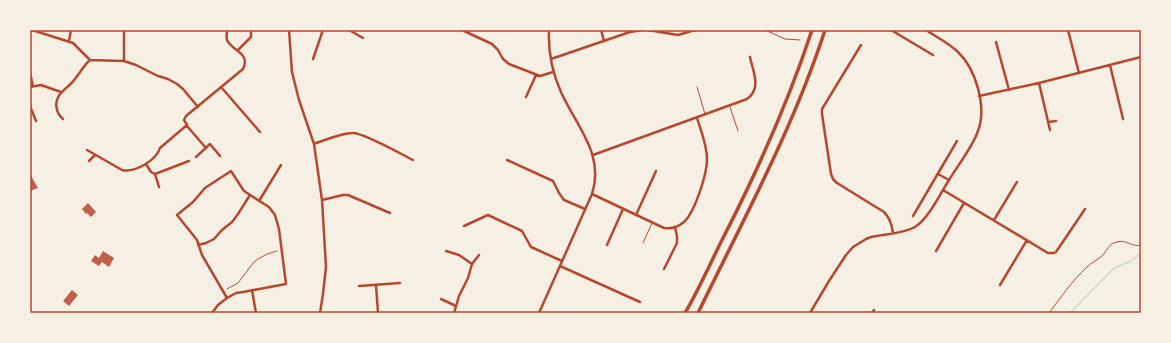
<svg xmlns="http://www.w3.org/2000/svg" width="1171" height="343" viewBox="0 0 1171 343" font-family="Barlow,sans-serif">
<style>
.lines{fill:none;stroke-linecap:round;stroke-linejoin:round}
.stream{stroke:#c9d6d2;stroke-width:1.5}
.building{fill:#bf614a}
.path{stroke:#b5482f;stroke-width:1}
.service{stroke:#b5482f;stroke-width:1}
.minor{stroke:#b5482f;stroke-width:2.5}
.primary{stroke:#b5482f;stroke-width:3.5}
.neatline{fill:none;stroke:#b5482f;stroke-width:1.5}
</style>
<rect width="100%" height="100%" fill="#f6efe4"/>
<g class="lines">
<path class="stream" d="M1070 313 1114 268 1131 261 1141 253"/>
</g>
<path class="building" d="M30 174 38 188 30 191Z
M88 203 96 212 91 217 87 213 86 214 82 209Z
M103 251 114 258 109 267 102 262 99 266 91 261 95 255 99 258Z
M72 290 78 295 69 306 63 301Z"/>
<g class="lines">
<path class="path" d="M765 30 785 39 800 40
M227 289 238 283 254 262 258 259 267 254 277 251
M1049 313C1061 297 1072 281 1087 267 1091 263 1097 260 1102 256 1107 251 1109 243 1117 242 1126 239 1133 248 1141 245"/>
<path class="service" d="M697 87 705 114
M730 107 738 131
M643 243 652 223"/>
<path class="minor" d="M32 30 73 43 90 60
M124 30V61
M289 30 292 72 299 100 314 144 322 200 326 267 323 294 320 313
M349 30 363 38
M462 30 492 44 498 50 503 59 509 64 540 76 553 72
M601 30 604 41
M648 30 678 35 695 30
M891 30 933 55
M1068 30 1079 73
M69 41 71 30
M996 42 1009 90
M861 45 822 109V114L831 174 833 179 837 183 884 212C890 218 892 225 893 233
M238 50 251 37V30
M313 59 323 30
M551 59 630 32 643 30
M90 60 124 61 136 65 158 76 168 79 177 84 183 89 198 107
M1110 65 1123 119
M30 73 33 86
M1039 83 1050 130
M30 87 41 85 61 92
M221 87 260 132
M979 96 1039 83 1141 57
M526 97 536 75
M30 106 36 121
M63 119C55 112 54 101 61 93 65 88 71 85 74 80 80 73 84 65 90 60
M1048 122 1056 121
M187 126 206 148
M314 144C325 140 341 133 353 133 364 133 401 154 413 160
M87 150 122 170C134 173 156 161 160 148L187 125 184 120 186 116 243 69C251 53 232 51 227 40 226 37 227 33 227 30
M593 155 747 99C762 88 753 72 750 57
M196 157 210 144 220 156
M507 160 553 181 559 193 564 200 585 209
M89 161 95 155
M146 164 151 172 155 174 159 187
M231 171 244 191 269 207 275 215 279 229 286 284 243 292 236 293 227 298 202 255 197 240 177 215 193 202 205 188Z
M155 174 189 161
M938 174 949 180
M943 190 1048 253H1054L1056 252 1085 209
M592 194 664 228C671 229 678 227 684 222 695 212 707 174 707 159 707 145 701 131 697 118
M322 200 343 195H348L390 213
M259 201 281 165
M636 215 656 171
M913 216 957 141
M994 220 1017 182
M464 226 488 215 522 231 531 247 562 261
M198 245 206 243 214 239 222 230 232 222 238 214 250 195
M607 245 623 209
M446 251 459 255 472 264
M936 251 964 203
M560 266 640 302
M664 269 677 243V236L675 227
M376 285 378 313
M1000 285 1027 240
M359 286 400 283
M252 290 256 313
M441 299 456 306
M212 313 218 305 227 298
M454 313 459 296 468 278 472 264 479 255
M539 313 592 194C605 154 576 126 561 92 552 72 548 52 549 30
M810 313 829 281 846 255 853 247 866 239 871 237C885 234 903 234 915 227 929 218 940 194 949 180 958 165 972 148 978 131 987 107 976 69 958 52 949 43 936 37 926 30
M872 313 874 310"/>
<path class="primary" d="M685 313C699 289 710 264 722 240 757 172 788 103 812 30
M698 313C743 220 793 129 825 30"/>
</g>
<rect width="1171" height="343" fill="none" stroke="#f6efe4" stroke-width="62"/>
<rect x="31" y="31" width="1109" height="281" class="neatline"/>
</svg>
